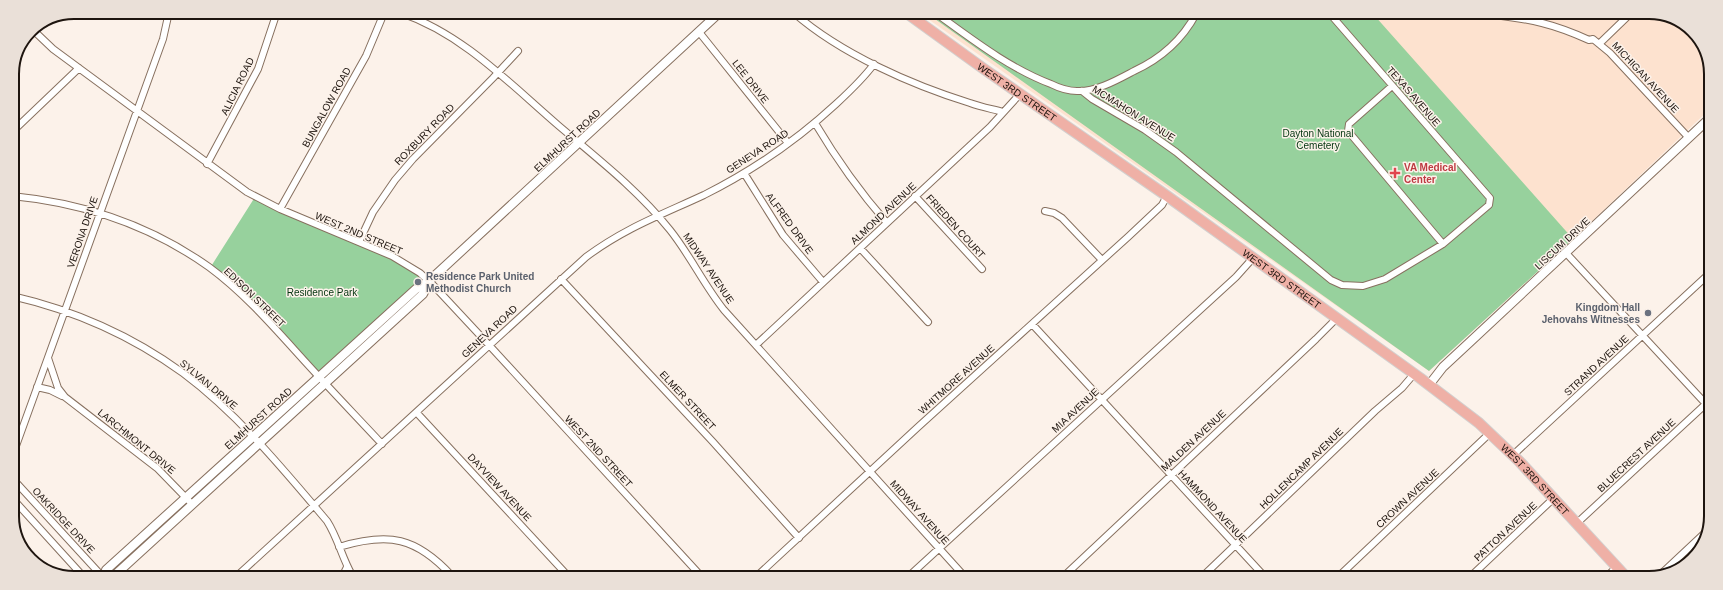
<svg xmlns="http://www.w3.org/2000/svg" width="1723" height="590" viewBox="0 0 1723 590" font-family="Arial,sans-serif">
<style>
.built{fill:#fde2cf}
.green{fill:#97d19d}
.lines{fill:none;stroke-linecap:round;stroke-linejoin:round}
.minor-casing{stroke:#87705f;stroke-width:8}
.tertiary-casing{stroke:#87705f;stroke-width:10}
.primary-casing{stroke:#d2d0cf;stroke-width:12}
.minor{stroke:#fff;stroke-width:6}
.tertiary{stroke:#fff;stroke-width:8}
.primary{stroke:#efb0a6;stroke-width:10}
.health-dot{fill:#e0444e;stroke:#fcf2ea;stroke-width:1.5}
.worship-dot{fill:#6b7280;stroke:#fcf2ea;stroke-width:1.5}
.labels{text-anchor:middle;stroke-width:3;stroke-linejoin:round;paint-order:stroke}
.street-label{font-size:10px;fill:#1e150f;stroke:#fcf2ea}
.park-label{font-size:10px;fill:#03340f;stroke:#fcf2ea}
.health-label{font-size:10px;font-weight:bold;fill:#be3a42;stroke:#fcf2ea;text-anchor:start}
.worship-label{font-size:10px;font-weight:bold;fill:#5b616d;stroke:#fcf2ea;text-anchor:start}
.rim{fill:none;stroke:#1e150f;stroke-width:2}
</style>
<rect width="100%" height="100%" fill="#fcf2ea"/>
<path class="built" d="M921 14 1669 15 1698 36 1711 70V108L1573 239 1429 371Z"/>
<path class="green" d="M928 14 1374 15 1573 239 1429 371Z
M255 197 392 256 429 281 319 377 290 345 210 268Z"/>
<g class="lines">
<g class="minor-casing">
<path id="minor" d="M401 13C463 34 510 84 559 126 598 159 638 190 670 230 690 255 704 285 724 310L965 577
M794 13C841 54 912 85 970 103 981 107 992 109 1003 112
M937 14C973 40 1009 68 1051 84 1059 88 1068 91 1077 91 1096 92 1117 80 1134 71 1160 59 1182 40 1196 14
M1492 15C1531 19 1554 24 1589 40L1593 39 1610 53 1689 138
M32 29 53 49 247 192 280 209 392 256 420 273 434 286 489 345 701 576
M699 32 788 143
M1599 44 1629 15
M1392 86 1349 124 1348 131 1443 244
M1082 91 1092 99 1145 130 1176 152 1331 280 1342 285 1363 286 1385 279 1443 244 1489 205 1490 198 1331 15
M815 123C837 160 859 191 887 223
M12 132 79 68
M207 164 258 69 277 12
M744 173 783 235 823 282
M12 196C84 203 150 225 209 267 243 292 272 325 300 356 327 386 355 415 382 444
M915 196 982 269
M280 209 366 56 384 13
M1045 211 1054 213 1062 218 1102 260
M359 242 373 212 395 180 413 159 493 78 518 51
M860 248 928 322
M1566 253 1706 404
M561 279 713 442 799 538
M12 296C73 310 132 336 183 373 238 414 283 469 327 521 338 538 342 558 352 575
M1032 324 1265 577
M757 344 990 127 1020 94
M48 358 58 388 65 397 157 468 192 504
M37 387 50 390 62 396
M417 413 568 576
M1513 455 1710 273
M12 457 163 39 169 12
M12 478 101 575
M12 498 82 575
M1577 523 1708 402
M339 547C389 532 416 537 452 576
M1661 574 1708 530
M238 575 586 257C625 228 661 215 704 195 752 171 797 140 836 104 849 92 863 79 874 64
M343 575 347 567
M757 576 918 427 1129 236 1162 205 1167 196
M909 576 1236 277 1253 258
M1063 577 1316 339 1337 318
M1202 577 1375 411 1402 388 1414 374
M1338 577 1490 433
M1469 578 1554 498
M1605 578 1617 567"/>
</g>
<g class="tertiary-casing">
<path id="tertiary" d="M1429 385 1443 367 1471 341 1711 117
M105 575 106 570 416 289 429 281 719 13
M115 575 423 294 429 282"/>
</g>
<g class="primary-casing">
<g id="primary">
<path id="s1" d="M908 14 984 69 1167 196 1420 378 1479 423 1519 461 1627 578"/>
</g>
</g>
<use href="#minor" class="minor"/>
<use href="#tertiary" class="tertiary"/>
<use href="#primary" class="primary"/>
</g>
<path class="health-dot" d="M1393 167h4v4h4v4h-4v4h-4v-4h-4v-4h4z"/>
<g class="worship-dot">
<circle cx="418" cy="282" r="4"/>
<circle cx="1648" cy="313" r="4"/>
</g>
<g class="labels">
<g class="street-label">
<text transform="translate(1646 77) rotate(47)" y="4">MICHIGAN AVENUE</text>
<text transform="translate(751 81) rotate(52)" y="4">LEE DRIVE</text>
<text transform="translate(237 86) rotate(-64)" y="4">ALICIA ROAD</text>
<text dy="4" stroke="none"><textPath href="#s1" startOffset="134">WEST 3RD STREET</textPath></text>
<text transform="translate(1414 96) rotate(49)" y="4">TEXAS AVENUE</text>
<text transform="translate(326 107) rotate(-61)" y="4">BUNGALOW ROAD</text>
<text transform="translate(1134 113) rotate(32)" y="4">MCMAHON AVENUE</text>
<text transform="translate(424 134) rotate(-46)" y="4">ROXBURY ROAD</text>
<text transform="translate(567 140) rotate(-43)" y="4">ELMHURST ROAD</text>
<text transform="translate(757 151) rotate(-33)" y="4">GENEVA ROAD</text>
<text transform="translate(883 213) rotate(-43)" y="4">ALMOND AVENUE</text>
<text transform="translate(790 223) rotate(54)" y="4">ALFRED DRIVE</text>
<text transform="translate(956 226) rotate(48)" y="4">FRIEDEN COURT</text>
<text transform="translate(82 232) rotate(-71)" y="4">VERONA DRIVE</text>
<text transform="translate(359 233) rotate(23)" y="4">WEST 2ND STREET</text>
<text transform="translate(1562 243) rotate(-43)" y="4">LISCUM DRIVE</text>
<text transform="translate(709 268) rotate(56)" y="4">MIDWAY AVENUE</text>
<text dy="4" stroke="none"><textPath href="#s1" startOffset="458">WEST 3RD STREET</textPath></text>
<text transform="translate(255 297) rotate(44)" y="4">EDISON STREET</text>
<text transform="translate(489 331) rotate(-43)" y="4">GENEVA ROAD</text>
<text transform="translate(1596 365) rotate(-43)" y="4">STRAND AVENUE</text>
<text transform="translate(956 379) rotate(-42)" y="4">WHITMORE AVENUE</text>
<text transform="translate(209 384) rotate(40)" y="4">SYLVAN DRIVE</text>
<text transform="translate(688 400) rotate(47)" y="4">ELMER STREET</text>
<text transform="translate(1075 410) rotate(-43)" y="4">MIA AVENUE</text>
<text transform="translate(258 418) rotate(-42)" y="4">ELMHURST ROAD</text>
<text transform="translate(1193 440) rotate(-43)" y="4">MALDEN AVENUE</text>
<text transform="translate(137 441) rotate(39)" y="4">LARCHMONT DRIVE</text>
<text transform="translate(599 451) rotate(47)" y="4">WEST 2ND STREET</text>
<text transform="translate(1636 455) rotate(-43)" y="4">BLUECREST AVENUE</text>
<text transform="translate(1301 468) rotate(-44)" y="4">HOLLENCAMP AVENUE</text>
<text dy="4" stroke="none"><textPath href="#s1" startOffset="782">WEST 3RD STREET</textPath></text>
<text transform="translate(500 487) rotate(47)" y="4">DAYVIEW AVENUE</text>
<text transform="translate(1407 498) rotate(-43)" y="4">CROWN AVENUE</text>
<text transform="translate(1213 506) rotate(47)" y="4">HAMMOND AVENUE</text>
<text transform="translate(920 512) rotate(48)" y="4">MIDWAY AVENUE</text>
<text transform="translate(64 520) rotate(47)" y="4">OAKRIDGE DRIVE</text>
<text transform="translate(1505 531) rotate(-43)" y="4">PATTON AVENUE</text>
</g>
<g class="park-label">
<text x="1318" y="137">Dayton National<tspan x="1318" dy="12">Cemetery</tspan></text>
<text x="322" y="296">Residence Park</text>
</g>
<g class="health-label">
<text x="1404" y="171">VA Medical<tspan x="1404" dy="12">Center</tspan></text>
</g>
<g class="worship-label">
<text x="426" y="280">Residence Park United<tspan x="426" dy="12">Methodist Church</tspan></text>
<text x="1640" y="311" text-anchor="end">Kingdom Hall<tspan x="1640" dy="12">Jehovahs Witnesses</tspan></text>
</g>
</g>
<path d="M0 0H1723V590H0ZM74 19H1649A55 55 0 0 1 1704 74V516A55 55 0 0 1 1649 571H74A55 55 0 0 1 19 516V74A55 55 0 0 1 74 19Z" fill="#eae0d8" fill-rule="evenodd"/>
<path class="rim" d="M74 19H1649A55 55 0 0 1 1704 74V516A55 55 0 0 1 1649 571H74A55 55 0 0 1 19 516V74A55 55 0 0 1 74 19Z"/>
</svg>
